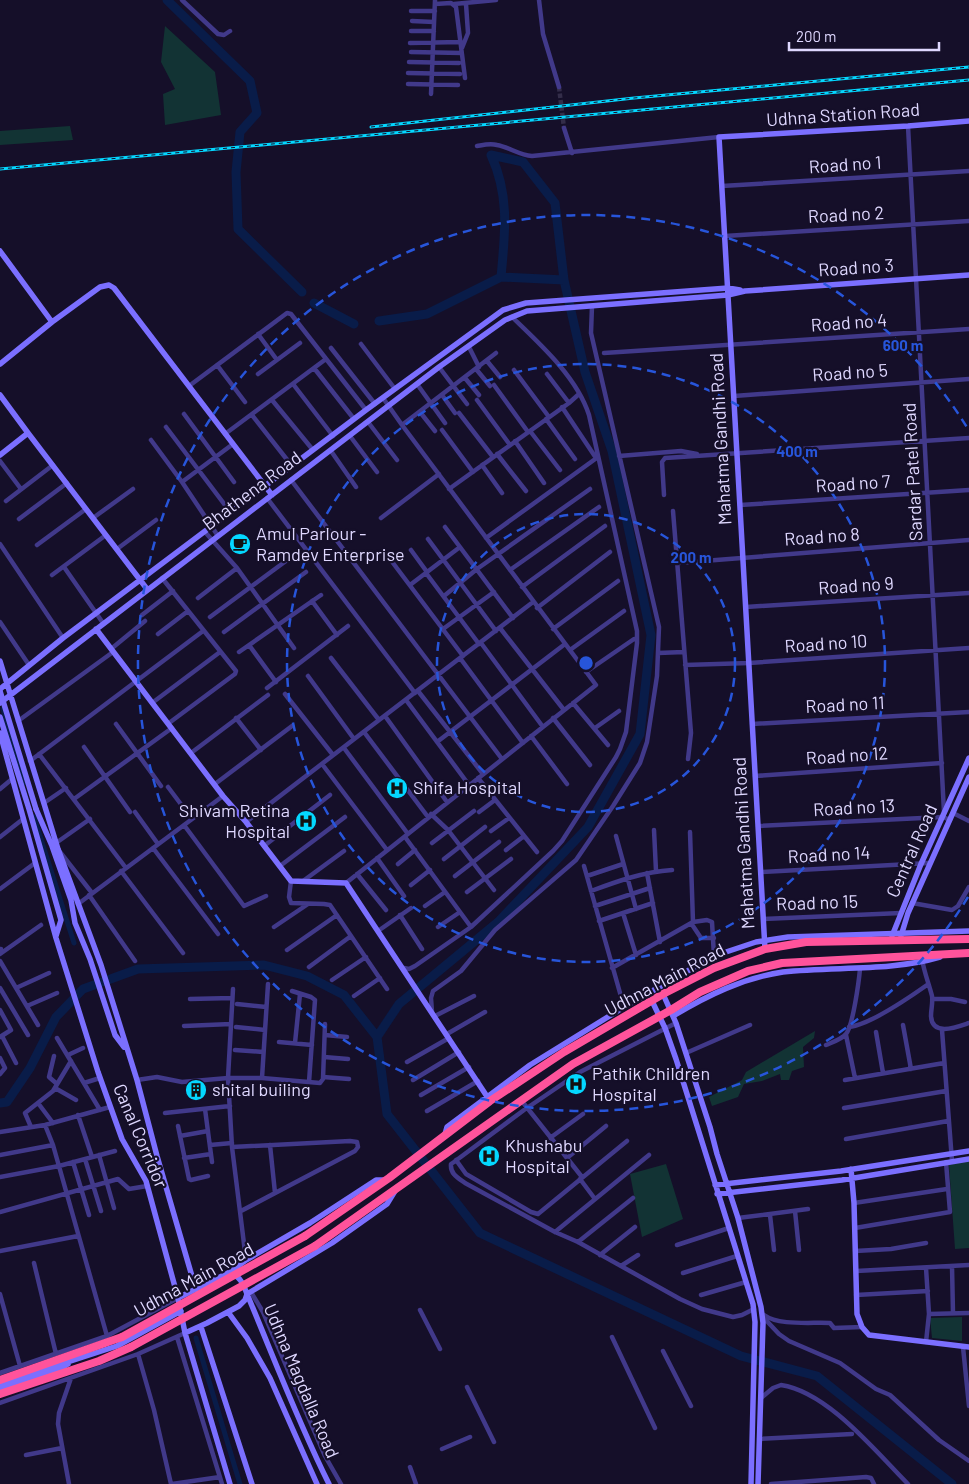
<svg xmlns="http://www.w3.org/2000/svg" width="969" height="1484" viewBox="0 0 969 1484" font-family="Barlow,sans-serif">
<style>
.green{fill:#123334}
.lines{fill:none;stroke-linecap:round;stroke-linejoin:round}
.canal{stroke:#091c49;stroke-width:5}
.river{stroke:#091c49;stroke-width:9}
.street-tunnel{stroke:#332d49;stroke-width:4.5;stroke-dasharray:4.5 2;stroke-linecap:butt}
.street{stroke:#41398a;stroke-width:4.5}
.secondary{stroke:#7b6fff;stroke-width:5.5}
.highway{stroke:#ff539b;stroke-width:8}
.rail-casing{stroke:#04d7ff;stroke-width:3}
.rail{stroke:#150f29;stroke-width:1;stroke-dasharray:4;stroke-linecap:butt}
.secondary-bridge{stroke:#7b6fff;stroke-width:5.5}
.highway-bridge{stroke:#ff539b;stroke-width:8}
.ring{fill:none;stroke:#2755da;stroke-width:2.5;stroke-dasharray:9 6}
.labels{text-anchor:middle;stroke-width:4.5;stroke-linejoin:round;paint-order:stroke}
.street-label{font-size:18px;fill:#dfd8ff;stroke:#150f29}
.poi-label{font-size:18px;fill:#dfd8ff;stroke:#150f29;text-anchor:start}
.centre{fill:#2755da;stroke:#150f29;stroke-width:2.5}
.ring-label{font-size:15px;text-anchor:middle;font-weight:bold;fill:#2755da;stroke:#150f29;stroke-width:4.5;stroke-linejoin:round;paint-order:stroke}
</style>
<rect width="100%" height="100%" fill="#150f29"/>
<path class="green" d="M165 26 215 72 221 115 165 125 163 94 175 89 161 62Z
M70 126 73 140 0 145V131Z
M815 1031 814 1038 803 1047 804 1067 792 1071 789 1080H781L780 1074 762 1081 744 1084 738 1097 712 1106 709 1097 742 1080 746 1072Z
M969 1161V1248L955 1249 949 1165Z
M666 1164 683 1219 642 1237 630 1174Z
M962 1317V1341L932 1338 930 1318Z"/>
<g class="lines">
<path class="canal" d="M3 709 24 783
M34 817 74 943
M196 1338 240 1484"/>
<path class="river" d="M167 0 250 81 257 113 240 132 236 172 238 229 302 292
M501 277 564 280
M314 303 354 324
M379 321 427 314 501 277C505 234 510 196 491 155L523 162 555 203 564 280 585 372 612 451 651 635 640 734 588 827 498 922 399 1004 377 1037 387 1114 480 1233 741 1356 817 1376 952 1484
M0 1103 7 1102 30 1068 56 1017 83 989 138 969 264 965 307 976 344 995 377 1037"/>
<path class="street-tunnel" d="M559 87 564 128"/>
<path class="street" d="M182 0 218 34 224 35 230 31
M539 0 543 34 559 87
M435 4 451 3 456 7 465 78
M454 4 496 0
M411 11H435
M412 21 434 22
M411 31H434
M410 43 460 42
M462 48 468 33 466 4
M411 52 462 53
M409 62 459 63
M408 73 460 74
M408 84 458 85
M431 94 435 0
M908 126 944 812
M564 128 572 153
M477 146C483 145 490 143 497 145 509 147 519 155 532 156L719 137
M722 186 969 171
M725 236 969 221
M258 334 277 360
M361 344 395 389
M469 347 479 367
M331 348 375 404
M604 353 969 329
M487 361 500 377
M217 365 245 402
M439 367 467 404
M314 368 354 419
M476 369 490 386
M514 370 549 417
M258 374 300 343
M547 374 569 403
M465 378 479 395
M293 384 333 436
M417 384 445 423
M494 385 528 432
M189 386 287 313 291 314 366 410
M442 395 455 413
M734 396 969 379
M272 400 313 450
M477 400 510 445
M562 407 596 458
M420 412 435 431
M459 413 493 457
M184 414 234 482
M252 415 292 466
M546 419 575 459
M368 422 397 460
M402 425 496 353
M166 427 231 513
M442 430 473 472
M530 431 560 470
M225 434 326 359
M350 436 377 472
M151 440 182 482 218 536
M515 441 544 483
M331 451 356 487
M497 454 526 491
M619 456 681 451 697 454
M0 461 21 489
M482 465 502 493
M291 480 502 759
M182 482 233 444
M449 489 569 403 579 394
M664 495 662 462 665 458 969 438
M267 498 415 693
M6 501 53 465
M740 505 969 490
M673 511 691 733 688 759
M93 518 133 489
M381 518 439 474
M19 519 67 483
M445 527 513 618
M205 532 237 568 294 648
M486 538 598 457
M428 539 496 631
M0 544 63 638
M37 545 86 509
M117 549 156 520
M411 550 427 572
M393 563 463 656
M678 563 969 540
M64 567 103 623
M510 570 599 507
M426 573 479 644
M52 575 106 535
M162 578 236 671 235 674 169 723
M410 585 460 547
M522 587 605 526
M444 596 477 569 590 489
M198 598 237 568
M312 601 337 635
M746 607 969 593
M537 608 610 552
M142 615 173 591
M210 617 294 555
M0 622 29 665
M500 628 564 710
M443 629 494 592
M553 629 618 581
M224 632 306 572
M158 634 188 611
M481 643 543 727
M249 645 276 682
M111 649 145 621
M570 650 624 611
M239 652 321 595
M658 653 684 652
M331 658 379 720
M460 658 523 743
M685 665 749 663 969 648
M586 672 634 639
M308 676 354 739
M267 688 348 626
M418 691 483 774
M285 694 333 755
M406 700 469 785
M152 703 220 652
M573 703 608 745
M385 716 447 802
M236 718 261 750
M553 718 590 765
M18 721 113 652
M116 724 161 786
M752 724 969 712
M595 728 619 711
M364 732 428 817
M531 736 567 784
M437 742 565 644
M84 747 130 812
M344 748 408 834
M191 753 268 695
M39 754 126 868
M30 761 203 631
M322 764 387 850
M755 776 942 763
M478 778 537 852
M215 784 292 726
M168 787 192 819
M0 789 12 779
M74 799 172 728
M44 803 66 788
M135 812 158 844
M479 812 495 800
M953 813 969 821
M431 814 448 830 494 890
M246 822 533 602
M184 825 244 906 266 896
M758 826 943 817 950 820
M654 830 656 871
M491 831 509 818
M690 832 693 922
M616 836 636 909
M0 837 23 819
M405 837 471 927
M56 843 90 819
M432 843 474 811
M264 846 330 795
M153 848 218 934
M506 850 524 836
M60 852 92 893
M377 858 404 896
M444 859 485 827
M398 864 415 850
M280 866 345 817
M584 866 624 1007
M121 871 183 953
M761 872 929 863
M647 873 660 942
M357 874 386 910
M455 876 499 842
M587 876 623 864
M291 881 289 897 291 903 324 904 330 905 387 989
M303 881 344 851
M346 883 596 685 402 425 383 398
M411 885 430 870
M0 889 35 863
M591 891C618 881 643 872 672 870
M467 892 511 859
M89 895 135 961
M912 903 952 910 958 906 969 887
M78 904 223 796
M425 906 445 892
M595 906 650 888
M623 913 636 955
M400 915 422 949
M763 919 901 913
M599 921 653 903
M691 923 701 938H714
M274 927 308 904
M438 927 460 912
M378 931 411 908
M0 949H1
M287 950 337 915
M0 954 41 925
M922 959C924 972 929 984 932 996 933 1003 931 1009 931 1016 932 1037 957 1027 969 1023
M0 961 38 1025
M309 967 351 936
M404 968 409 969 415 966 471 927 553 851 562 841 616 757 620 749 626 732 637 643V631L589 415C577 377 539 343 512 317
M612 968 693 922 707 920 712 922 714 956
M332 980 366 957
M0 988 28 1035
M16 988 49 973
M233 989 228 1078 232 1147 246 1260
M292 991 311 997 315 1000 309 1082
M354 996 380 978
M190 999 232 998
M932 999H951L965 1002
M237 1004 266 1007
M27 1006 57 993
M0 1010 11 1030 0 1037
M432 1012 431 998 433 991 461 971 495 930 576 860 613 806 640 763 647 742 657 676 659 627 591 333 592 306
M435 1016 474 996
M676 1023 580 1072 524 1110 454 1162 451 1164C450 1174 458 1178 465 1183L555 1232 578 1242 680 1299 702 1309 733 1317 742 1315 754 1309
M903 1025 911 1069
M184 1026 231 1024
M236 1027 265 1030
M849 1027C869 1025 910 997 927 985
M942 1030 952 1161
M876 1032 883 1073
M447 1034 485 1012
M325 1035 347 1037
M846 1035 855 1078
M2 1036 16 1063
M57 1038 100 1110
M279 1042 312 1045
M295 1043 300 994
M826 1045C833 1042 842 1039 846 1034 853 1026 859 980 860 969
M235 1050 263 1052
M686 1053 750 1025
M68 1055 83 1048
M54 1056 49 1077 57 1084
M324 1057 348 1059
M0 1058 5 1068 0 1074
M407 1062 449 1038
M323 1077 349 1079
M262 1078 268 984
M137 1080 157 1077 182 1082 228 1078H262L320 1083 323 1079 325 1024
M413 1080 459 1052
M845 1080 944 1063
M84 1083 100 1078
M55 1088 76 1100
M421 1095 469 1067
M521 1100 582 1177
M38 1103 53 1123
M844 1108 946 1091
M205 1109 212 1162
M427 1111 478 1081
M165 1113 230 1106
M78 1115 92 1157
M45 1125 53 1145 107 1336
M178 1126 189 1179 191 1180 208 1176
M31 1127 25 1113 53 1091 71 1061
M0 1132 45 1125 110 1107
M180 1136 208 1131
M550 1138 583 1114
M846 1139 948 1121
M210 1145 232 1143
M270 1145 275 1193
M232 1147 350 1141 357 1142 358 1147 355 1151 241 1211
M0 1155 53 1145
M99 1155 114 1208
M184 1158 211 1154
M567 1158 606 1126
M85 1159 101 1211
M456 1160 466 1174 531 1212 538 1214 627 1141
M73 1162 89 1215
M0 1177 59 1166 115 1151
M580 1179 595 1199
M854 1203 947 1189
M795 1211 799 1250
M0 1212 118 1179 129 1189 147 1186
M770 1215 774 1250
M738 1218 808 1209
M855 1228 950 1212 946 1162
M555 1232 649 1155
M578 1242 633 1198
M677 1245 729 1228
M0 1251 78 1236
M855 1251 891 1249 926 1243
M600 1255 635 1227
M34 1263 56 1354
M621 1266 638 1255
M952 1266 953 1313
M926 1268 929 1314 926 1342
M856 1271 969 1265
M683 1273 737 1256
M251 1292 263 1312 325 1456 341 1484
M0 1294 20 1366
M701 1295 746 1282
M856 1295 928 1291
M420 1310 440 1349
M929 1314 969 1313
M764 1315C779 1326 811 1322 830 1323L834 1328 862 1327
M763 1317 779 1334 789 1341 840 1363 876 1389 890 1395 939 1440 969 1461
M177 1337 222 1484
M612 1337 655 1428
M963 1347 969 1406
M663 1351 691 1406
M138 1354 154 1410 171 1484
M0 1373 107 1336 178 1298
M467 1387 494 1442
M761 1398 773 1388 781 1385C828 1392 876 1452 908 1484
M0 1403 138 1354 185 1333
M759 1439 852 1434
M442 1449 470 1437
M26 1455 62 1448
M410 1467 416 1484
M69 1484 58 1424 59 1413 71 1378
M172 1484 220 1477
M771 1484 866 1477 871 1478 874 1484"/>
<path class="secondary" d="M0 251 52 322
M0 364 52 322 100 287 109 285 114 288 272 495
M0 395 28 433
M0 455 28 433 147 589
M96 629 223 796 246 822 291 881 346 883 490 1101
M0 661 58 849 101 965 137 1080 157 1156 196 1290
M0 689 63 638 366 410 503 310 526 303 728 288 740 290
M0 703 439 367 505 320 527 311 728 295 745 291 969 275
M0 717 29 809 61 920 56 936
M0 733 56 938 98 1072 122 1139 146 1181 178 1298
M36 809 52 846 71 900 75 923 90 959 115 1035 124 1047
M892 936 921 864 969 758
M901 936 908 913 969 777
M765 949 719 137 908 126 969 121
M663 994 676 1023 710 1127 717 1154 738 1218 761 1307 763 1323 758 1484
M652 1001 665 1028 676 1059 753 1304 755 1322 751 1484
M673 1016C708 995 743 978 783 972 835 966 889 972 940 957
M445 1134 447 1127 530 1065 624 1007 714 956 756 942 788 937 969 931
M851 1169 854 1203 857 1314 862 1327 869 1335 969 1347
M715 1185 841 1171 969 1151
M717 1194 842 1180 969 1159
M230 1272 246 1260 310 1223 376 1180H386
M228 1312 247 1338 270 1378 317 1484
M201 1327 252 1484
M185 1333 230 1484
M0 1384 117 1346 181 1311
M0 1389 60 1369 68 1364
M329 1484C298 1422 274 1358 247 1294 243 1283 240 1277 230 1272L178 1298 185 1333 207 1323 239 1306 245 1300 247 1294 332 1243 387 1204 395 1191"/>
<path class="highway" d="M305 1236 389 1178 490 1101 564 1052 663 994 714 968 765 949 806 942 969 939
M315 1246 573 1064 671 1010 700 992 748 971 782 963 969 953
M0 1380 122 1337
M0 1394 99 1361 131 1347"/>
<g class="rail-casing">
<path id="rail" d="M371 127 634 98 969 67
M0 169 969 80"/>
</g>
<use href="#rail" class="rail"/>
<path class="secondary-bridge" d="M0 691 36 809"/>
<path class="highway-bridge" d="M122 1337 305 1236
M131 1347 315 1246"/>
</g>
<g class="ring">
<circle cx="586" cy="663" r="149"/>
<circle cx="586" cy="663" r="299"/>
<path d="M968 897A448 448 0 1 1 968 429"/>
</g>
<defs>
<g id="cafe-disc" transform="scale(1.125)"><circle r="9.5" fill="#04d7ff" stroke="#150f29"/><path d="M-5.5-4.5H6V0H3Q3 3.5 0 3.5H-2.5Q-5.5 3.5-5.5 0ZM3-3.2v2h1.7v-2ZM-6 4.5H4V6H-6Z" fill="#111"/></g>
<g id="hospital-disc" transform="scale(1.125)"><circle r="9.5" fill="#04d7ff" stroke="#150f29"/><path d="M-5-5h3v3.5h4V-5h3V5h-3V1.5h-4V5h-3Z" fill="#111"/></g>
<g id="building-disc" transform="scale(1.125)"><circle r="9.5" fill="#04d7ff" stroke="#150f29"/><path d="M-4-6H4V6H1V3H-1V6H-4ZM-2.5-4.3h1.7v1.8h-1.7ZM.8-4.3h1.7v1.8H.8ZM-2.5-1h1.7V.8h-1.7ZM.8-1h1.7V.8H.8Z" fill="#111"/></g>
</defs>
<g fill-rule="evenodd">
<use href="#cafe-disc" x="240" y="544"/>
<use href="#hospital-disc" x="397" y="788"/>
<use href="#hospital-disc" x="306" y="821"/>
<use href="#hospital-disc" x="576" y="1084"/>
<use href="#building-disc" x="196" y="1090"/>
<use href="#hospital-disc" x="489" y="1156"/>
</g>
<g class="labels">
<g class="street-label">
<text transform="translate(843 115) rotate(-4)" y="6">Udhna Station Road</text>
<text transform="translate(845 165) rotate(-4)" y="6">Road no 1</text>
<text transform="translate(846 215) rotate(-3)" y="6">Road no 2</text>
<text transform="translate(856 268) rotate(-4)" y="6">Road no 3</text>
<text transform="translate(849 323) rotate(-4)" y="6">Road no 4</text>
<text transform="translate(850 373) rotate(-4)" y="6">Road no 5</text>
<text transform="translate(721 439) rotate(-93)" y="6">Mahatma Gandhi Road</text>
<text transform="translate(913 472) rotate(-93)" y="6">Sardar Patel Road</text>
<text transform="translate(853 484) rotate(-4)" y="6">Road no 7</text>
<text transform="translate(252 491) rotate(-37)" y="6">Bhathena Road</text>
<text transform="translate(822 537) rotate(-4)" y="6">Road no 8</text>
<text transform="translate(856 586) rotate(-4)" y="6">Road no 9</text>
<text transform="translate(826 644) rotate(-4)" y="6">Road no 10</text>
<text transform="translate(845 705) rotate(-3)" y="6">Road no 11</text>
<text transform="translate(847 756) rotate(-4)" y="6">Road no 12</text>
<text transform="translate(854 808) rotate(-3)" y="6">Road no 13</text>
<text transform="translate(744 843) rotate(-93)" y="6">Mahatma Gandhi Road</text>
<text transform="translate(912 851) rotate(-66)" y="6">Central Road</text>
<text transform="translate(829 855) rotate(-3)" y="6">Road no 14</text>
<text transform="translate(817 903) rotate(-2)" y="6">Road no 15</text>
<text transform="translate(665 980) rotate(-28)" y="6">Udhna Main Road</text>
<text transform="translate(140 1136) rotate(67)" y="6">Canal Corridor</text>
<text transform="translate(194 1280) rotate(-29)" y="6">Udhna Main Road</text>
<text transform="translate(301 1381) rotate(67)" y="6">Udhna Magdalla Road</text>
</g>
<g class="poi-label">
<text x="256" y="540">Amul Parlour -<tspan x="256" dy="21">Ramdev Enterprise</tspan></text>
<text x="413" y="794">Shifa Hospital</text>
<text x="290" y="817" text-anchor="end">Shivam Retina<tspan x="290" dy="21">Hospital</tspan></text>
<text x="592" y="1080">Pathik Children<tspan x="592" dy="21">Hospital</tspan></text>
<text x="212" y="1096">shital builing</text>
<text x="505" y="1152">Khushabu<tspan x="505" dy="21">Hospital</tspan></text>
</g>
</g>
<circle cx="586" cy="663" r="8" class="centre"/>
<g class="ring-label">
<text x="903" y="351">600 m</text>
<text x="797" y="457">400 m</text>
<text x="691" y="563">200 m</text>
</g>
<path d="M789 42v8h150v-8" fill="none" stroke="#dfd8ff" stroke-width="2.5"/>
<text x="796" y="42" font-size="15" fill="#dfd8ff" stroke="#150f29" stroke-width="4" paint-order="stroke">200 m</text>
</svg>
